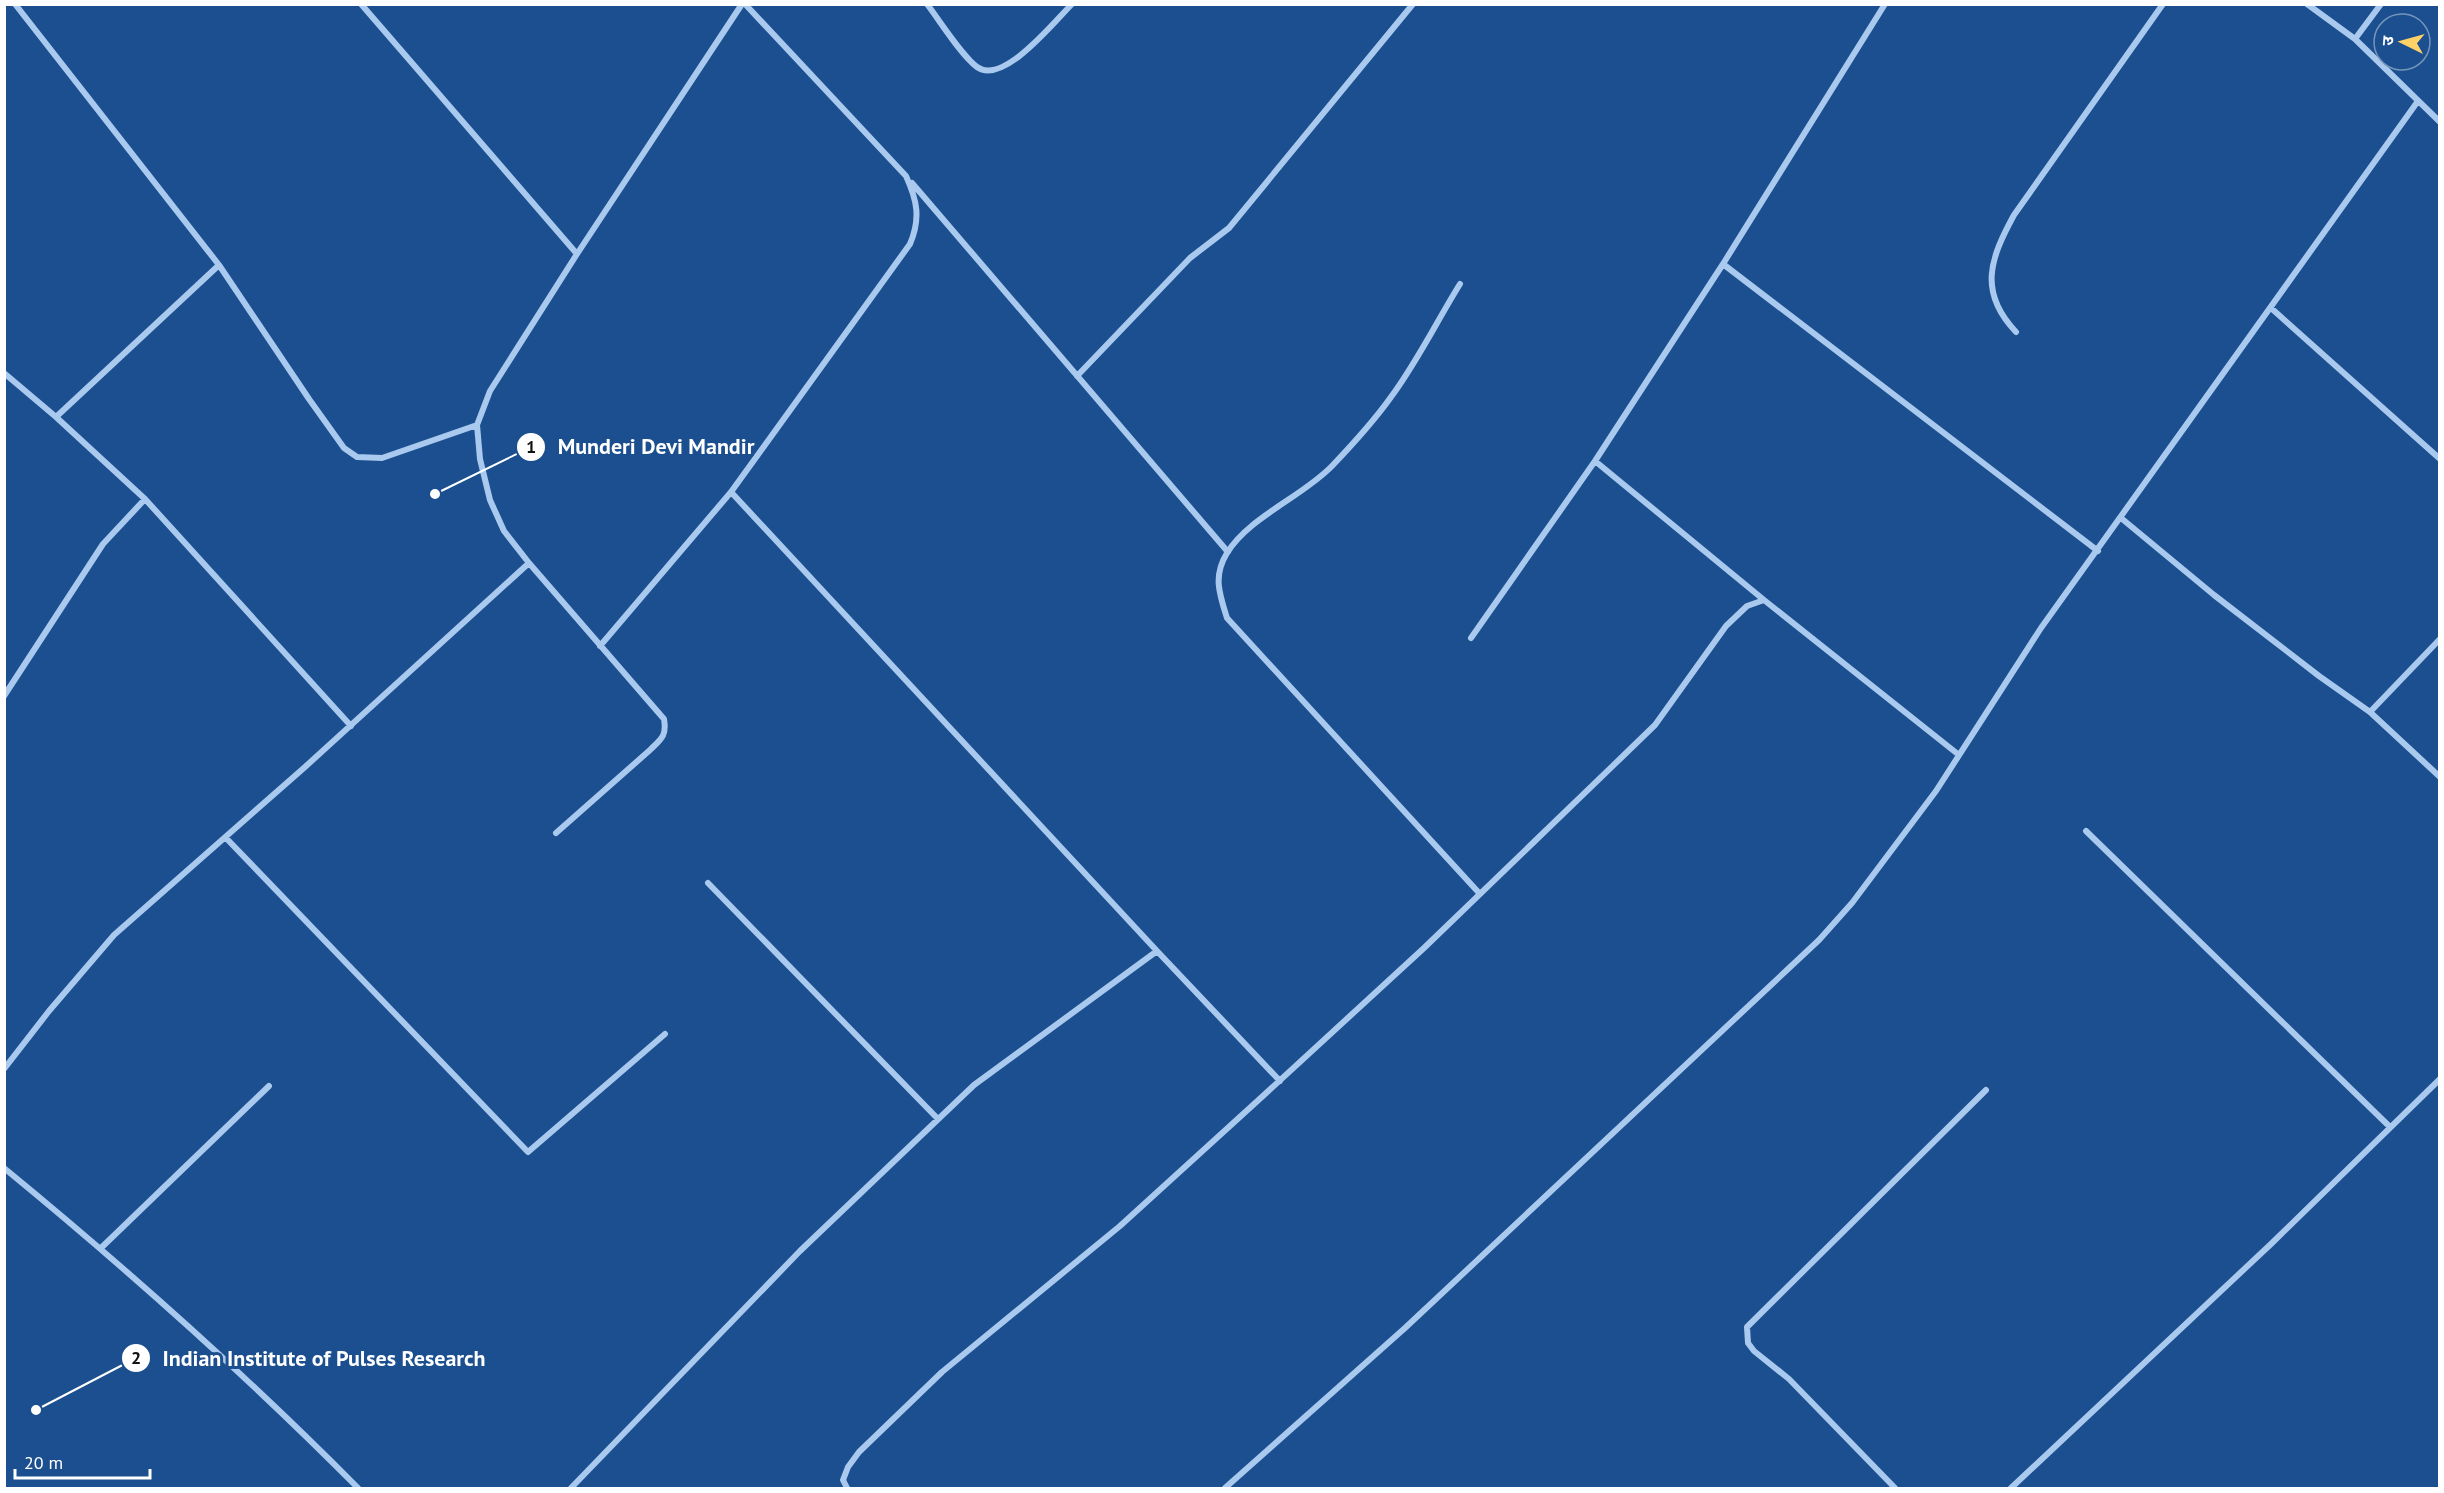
<svg xmlns="http://www.w3.org/2000/svg" width="2444" height="1493" viewBox="0 0 2444 1493" font-family="'PT Sans','Noto Sans Devanagari',sans-serif">
<style>
.lines{fill:none;stroke-linecap:round;stroke-linejoin:round}
.minor{stroke:#a9c9ee;stroke-width:6}
.leader{fill:none;stroke:#fff;stroke-width:2}
.callout-dot{fill:#fff;stroke:#1b4f8f;stroke-width:2}
.mark-label{font-size:18px;text-anchor:middle;font-weight:bold;fill:#111}
.callout-label{font-size:22px;text-anchor:middle;font-weight:bold;fill:#fff;stroke:#1b4f8f;stroke-width:6;stroke-linejoin:round;paint-order:stroke}
</style>
<rect width="100%" height="100%" fill="#1b4f8f"/>
<g class="lines">
<path class="minor" d="M361 4 577 254
M927 4C940 21 961 55 977 67 1003 86 1054 22 1072 4
M2307 4 2355 39 2440 122
M2355 39 2381 4
M912 183 1228 552
M1723 264 1885 4
M219 265 309 399 344 448 357 457 382 458 477 425
M1460 284C1437 321 1417 362 1391 397 1374 421 1352 445 1332 466 1302 497 1249 517 1227 553 1213 576 1219 593 1227 618L1480 894
M2271 308 2440 459
M2016 332C1978 292 1990 259 2014 215L2163 4
M4 373 56 417 219 265 15 4
M1077 376 1190 258 1229 228 1413 4
M56 417 145 499 351 726
M1595 461 1764 600
M2121 518 2214 595 2319 676 2370 712 2440 777
M1471 638 1595 461 1723 264 2098 551
M600 646 731 492
M4 696 103 544 145 499
M2370 712 2440 639
M2086 831 2390 1127
M556 833 650 750C661 739 667 736 664 719L529 563 504 531 490 500 480 459 477 425 490 391 577 254 742 4
M226 838 528 1152 665 1034
M708 883 938 1119
M1157 951 1280 1081
M4 1069 49 1011 114 935 305 767 529 563
M4 1168C127 1269 246 1375 358 1488
M101 1248 269 1086
M571 1488 800 1251 974 1085 1157 951 731 492 910 244C921 218 917 200 906 176L745 4
M847 1488 843 1480 848 1467 859 1452 942 1372 1120 1226 1264 1095 1424 948 1623 756 1655 725 1726 626 1747 606 1764 600 1959 755
M1225 1488 1405 1328 1819 940 1852 903 1936 791 2041 628 2418 101
M1895 1488 1789 1379 1754 1351 1748 1343 1747 1327 1986 1090
M2011 1488 2271 1244 2440 1079"/>
</g>
<path class="leader" d="M435 494L531 447M36 1410L136 1358"/>
<g class="callout-dot">
<circle cx="435" cy="494" r="6"/>
<circle cx="36" cy="1410" r="6"/>
<circle cx="531" cy="447" r="15"/>
<circle cx="136" cy="1358" r="15"/>
</g>
<g class="mark-label">
<text x="531" y="453">1</text>
<text x="136" y="1364">2</text>
</g>
<g class="callout-label">
<text x="656" y="454">Munderi Devi Mandir</text>
<text x="324" y="1366">Indian Institute of Pulses Research</text>
</g>
<rect width="2444" height="1493" fill="none" stroke="#ffffff" stroke-width="12"/>
<g transform="translate(2402 42) rotate(275)"><circle r="28" fill="#1b4f8f" stroke="#7695bc" stroke-width="1.5"/>
<path d="M0-4.5L10 22L0 15L-10 22Z" fill="#ffd166"/>
<text y="-9" font-size="16" font-weight="bold" text-anchor="middle" fill="#ffffff">उ</text>
</g>
<path d="M15 1469v9h135v-9" fill="none" stroke="#ffffff" stroke-width="3"/>
<text x="24" y="1469" font-size="18" fill="#ffffff" stroke="#1b4f8f" stroke-width="4.5" paint-order="stroke">20 m</text>
</svg>
